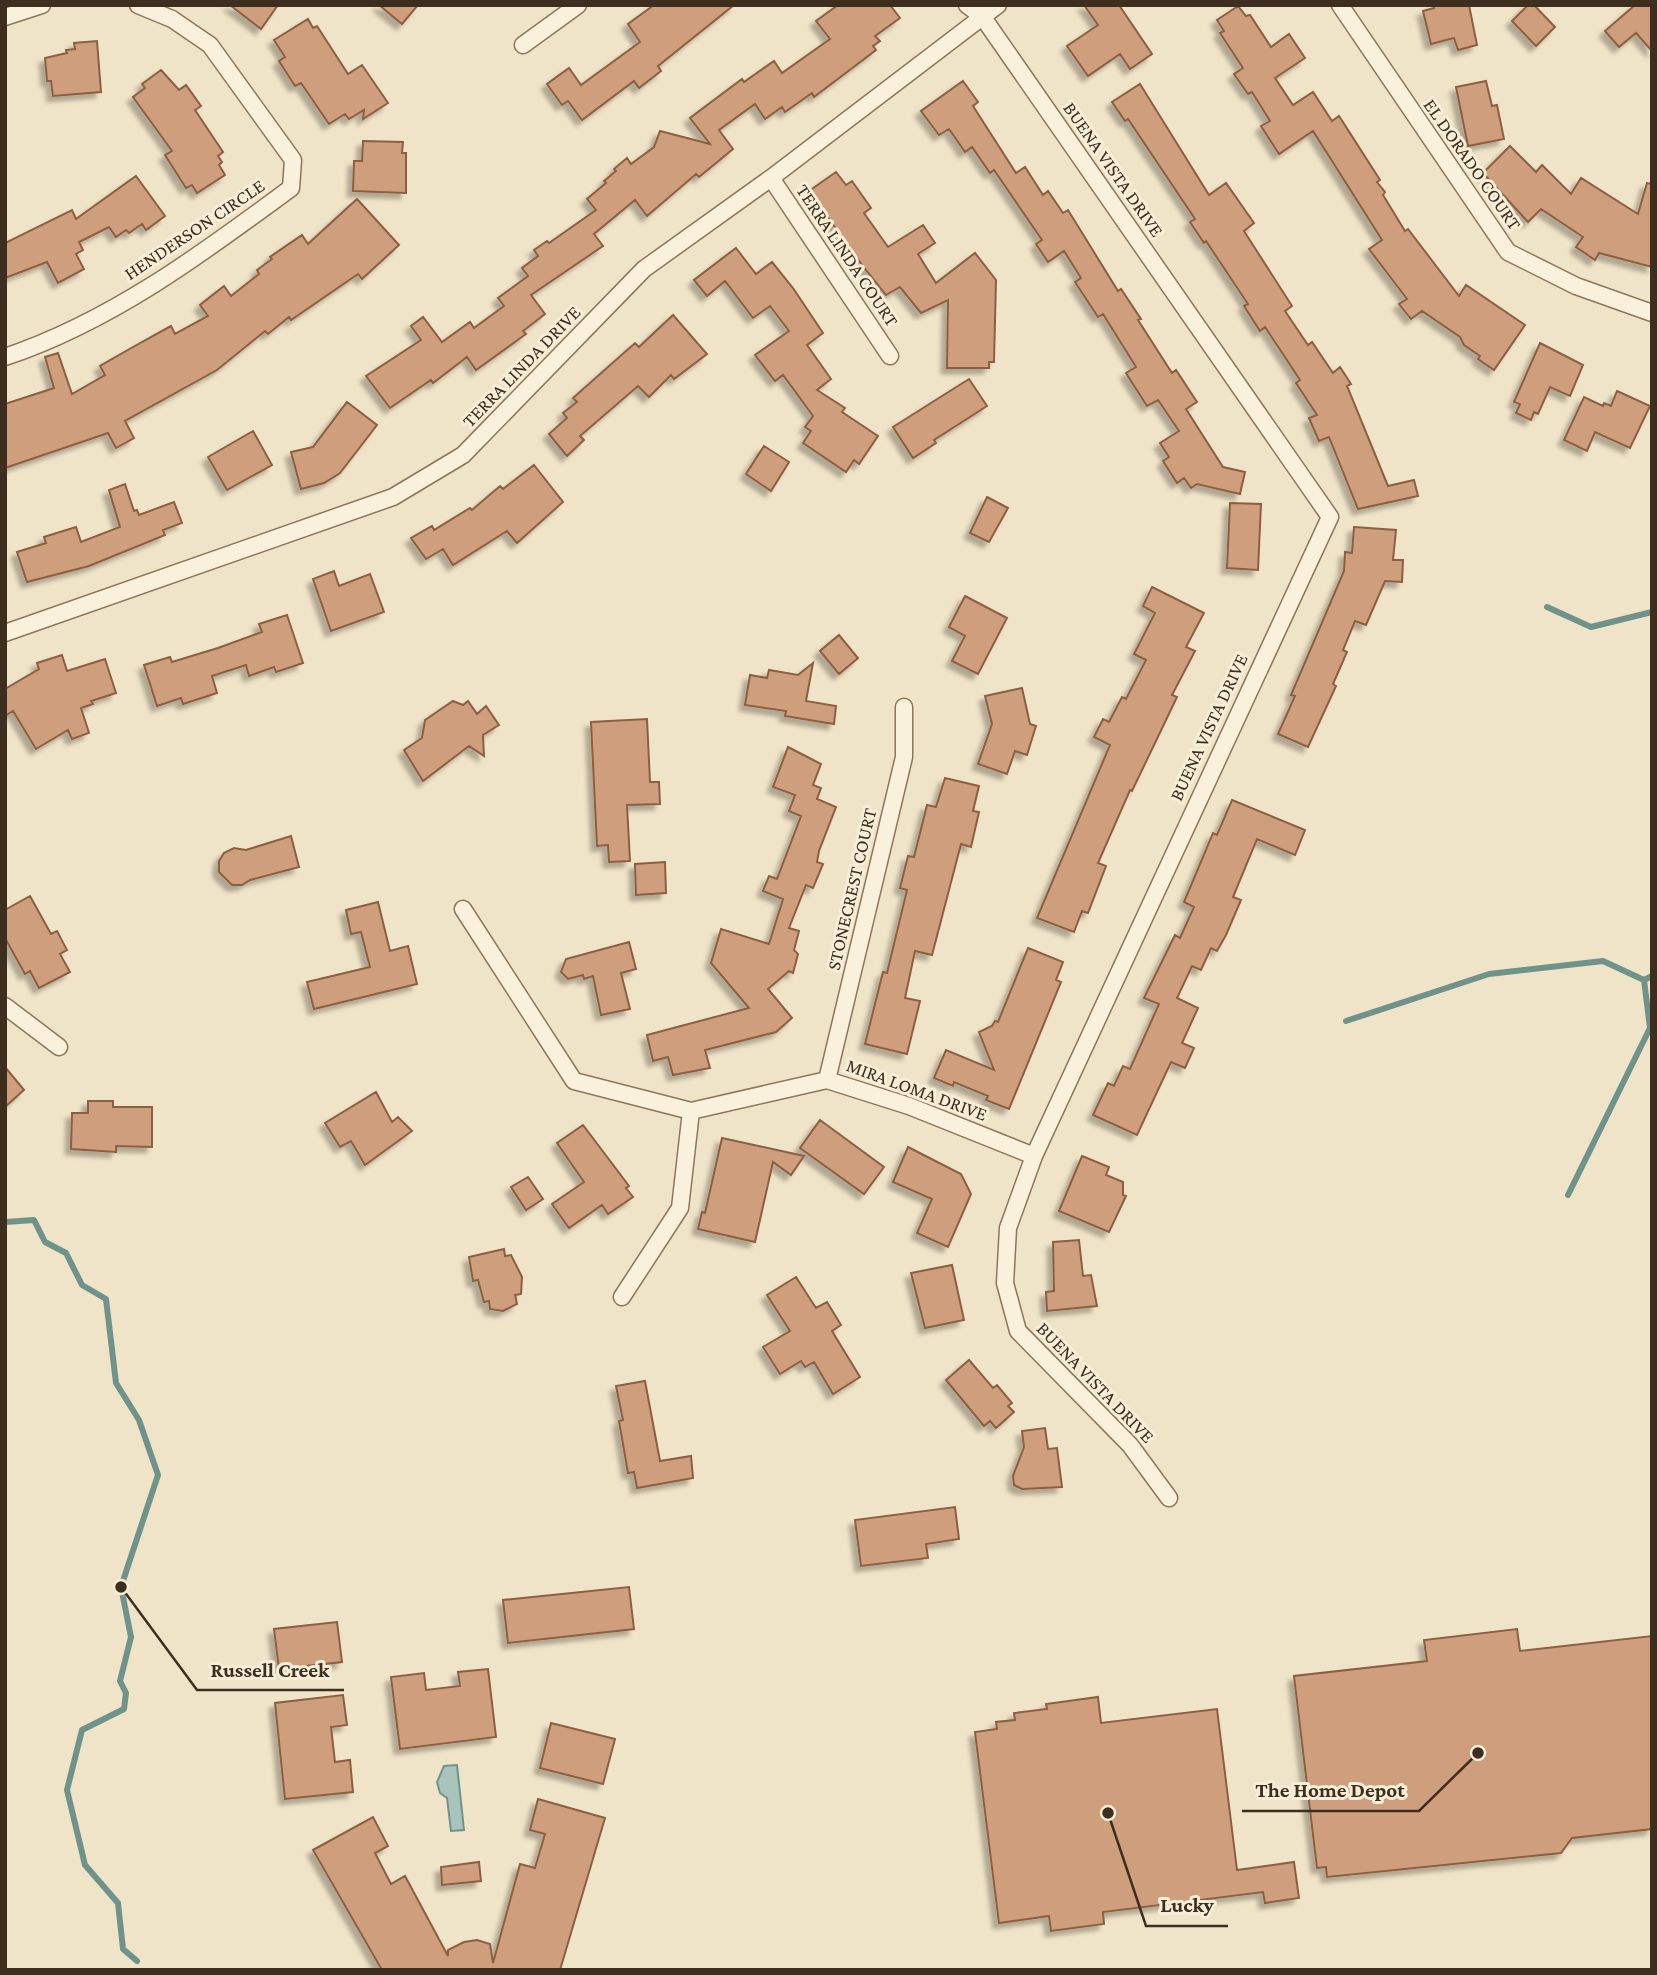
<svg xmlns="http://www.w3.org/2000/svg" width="1657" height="1975" viewBox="0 0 1657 1975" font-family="'Crimson Pro',serif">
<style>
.water{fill:#a9c4bc;stroke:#6f938a;stroke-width:2}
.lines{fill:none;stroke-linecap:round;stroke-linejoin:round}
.stream{stroke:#6f938a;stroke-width:6}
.building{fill:#cf9f7d;stroke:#8d5f41;stroke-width:2;filter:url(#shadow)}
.minor-casing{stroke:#8d765c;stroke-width:19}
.minor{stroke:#faf1dc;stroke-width:16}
.labels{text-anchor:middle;stroke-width:6;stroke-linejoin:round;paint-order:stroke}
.street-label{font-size:19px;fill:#3d2e20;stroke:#f7eed8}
.leader{fill:none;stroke:#3d2e20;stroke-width:2.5}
.callout-dot{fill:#3d2e20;stroke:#f7eed8;stroke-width:2.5}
.callout-label{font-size:21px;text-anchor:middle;font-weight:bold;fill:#3d2e20;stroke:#f7eed8;stroke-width:6;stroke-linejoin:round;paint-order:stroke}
</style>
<defs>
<filter id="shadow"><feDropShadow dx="-5.5" dy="5.5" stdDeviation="2" flood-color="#0004"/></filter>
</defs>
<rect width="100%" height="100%" fill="#f0e4c8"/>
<path class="water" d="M457 1765 464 1830 451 1831 447 1798 440 1793 437 1782 444 1766Z"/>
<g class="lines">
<path class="stream" d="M1547 607 1591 627 1652 612
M1346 1021 1489 974 1603 961 1644 980
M1568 1195 1650 1028 1644 980 1652 976
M5 1222 34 1220 45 1242 66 1253 82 1285 106 1299 116 1383 139 1420 158 1475 121 1587 131 1637 120 1681 126 1693 124 1709 82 1730 67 1790 85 1865 118 1903 123 1949 137 1961"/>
</g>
<path class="building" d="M230 5H278L261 29Z
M379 5H418L402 24Z
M654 5H734L658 66 661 71 639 88 634 81 582 120 568 101 562 105 547 84 569 68 581 85 603 69 640 42 628 24Z
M838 5H890L900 18 875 36 880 41 873 46 876 50 814 97 812 93 785 112 782 107 765 119 755 104 719 130 733 149 699 177 696 174 647 216 635 200 594 234 603 246 531 295 545 314 523 331 526 334 476 370 467 357 433 383 431 380 390 408 366 376 421 340 411 326 423 317 442 342 470 322 474 328 504 306 498 298 528 276 522 268 538 256 534 250 547 241 549 243 596 210 587 199 606 183 604 181 616 171 614 169 627 158 631 164 654 147 660 131 710 144 690 118 742 79 744 82 774 61 782 73 830 39 816 21Z
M1084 5H1119L1152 54 1130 69 1120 54 1088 76 1067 46 1098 25Z
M1433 5H1469L1477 45 1458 50 1454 38 1431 44 1423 11 1434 8Z
M1528 5H1534L1555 27 1536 46 1512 21Z
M1635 5H1652V51L1636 33 1619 47 1605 31Z
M1238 6 1246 16 1250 15 1271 47 1289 34 1305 58 1275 78 1293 105 1313 92 1332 121 1339 116 1380 180 1377 182 1385 192 1383 195 1405 231 1408 229 1459 296 1466 285 1525 325 1494 370 1478 359 1480 356 1464 345 1460 337 1422 311 1411 319 1399 304 1407 299 1369 249 1382 240 1313 131 1279 154 1261 126 1270 121 1252 92 1248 94 1234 74 1243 68 1220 33 1224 31 1217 20Z
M308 19 313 28 317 26 348 74 362 65 388 103 363 119 364 110 349 119 345 114 329 124 301 83 295 86 279 61 285 57 274 40Z
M97 41 101 92 53 96 51 81H47L45 58 67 53 66 50 75 49 74 43Z
M161 70 179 90 186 85 201 106 195 110 223 152 218 156 222 162 219 165 225 175 197 193 192 185 186 188 165 155 172 151 133 97 145 88 142 84Z
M963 81 978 102 973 106 1016 173 1025 167 1043 195 1048 191 1063 213 1068 210 1118 291 1121 289 1141 319 1138 320 1172 373 1176 370 1197 402 1186 409 1223 467 1245 472 1240 494 1197 484 1191 488 1184 478 1177 483 1163 461 1169 457 1160 443 1179 431 1158 400 1147 406 1126 373 1136 367 1103 314 1098 317 1075 282 1081 278 1064 251 1048 262 1036 244 1042 240 994 170 990 173 972 147 965 152 949 129 939 135 921 111Z
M1486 81 1492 106 1497 105 1504 139 1468 146 1456 87Z
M1140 84 1209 195 1226 183 1254 223 1244 231 1292 306 1285 311 1308 345 1312 342 1333 373 1340 367 1351 384 1347 386 1388 486 1414 480 1418 496 1358 509 1329 437 1319 441 1309 418 1317 415 1296 383 1300 380 1265 327 1260 331 1244 306 1248 304 1206 241 1204 243 1190 222 1195 219 1128 119 1125 121 1112 102Z
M363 141 403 142 402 153H406V193L353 191 354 161H362Z
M1510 146 1536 172 1542 165 1571 194 1581 178 1638 214 1647 183 1652 184V267L1599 253 1595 260 1576 247 1583 237 1541 209 1528 222 1483 173Z
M836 172 846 185 852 181 871 208 864 213 888 247 923 225 935 243 918 254 936 283 975 253 996 280 994 362H989V368H947L948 300 921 313 900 287 886 295 862 265 809 191Z
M136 176 165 216 146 230 142 224 129 233 126 230 116 237 109 227 79 242 83 250 76 254 84 269 58 283 47 262 5 278V243L72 210 76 219Z
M357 199 399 245 362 279 358 274 291 320 289 317 268 334 265 331 217 370 125 421 134 438 116 448 108 433 5 468V404L54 388 45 357 58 353 72 394 105 375 100 366 133 347 171 326 175 334 208 316 200 305 224 286 231 296 259 274 257 270 272 259 270 257 302 235 308 244Z
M736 248 756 274 772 262 793 288 823 333 807 345 831 379 817 390 845 408 842 412 878 436 859 464 854 460 846 472 803 443 811 431 805 427 813 416 783 375 775 381 755 355 789 331 770 306 753 318 725 281 707 296 694 280Z
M673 315 707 354 674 379 671 375 649 397 638 386 580 436 584 440 567 456 549 434 567 418 563 413 577 402 573 398 635 343 639 347Z
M1540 343 1583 365 1570 396 1550 387 1538 414 1534 412 1531 420 1516 413 1520 404 1514 402Z
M969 379 987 406 934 440 936 443 913 458 893 427Z
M1617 391 1650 406 1630 448 1595 432 1587 451 1564 440 1584 397 1603 406 1604 403 1611 406Z
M347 402 377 425 340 473 324 483 301 489 291 452 313 447Z
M253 431 272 465 227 490 208 457Z
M764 446 789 462 771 491 746 474Z
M534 465 563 502 517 543 507 531 453 565 443 549 426 559 411 538 432 526 434 530 470 508 472 510 500 486 503 489Z
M125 484 134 511 137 510 139 515 174 502 182 523 163 530 165 535 89 566 27 582 17 552 46 543 44 537 76 527 81 542 120 527 109 490Z
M987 497 1008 508 989 542 970 533Z
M1230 503 1261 504 1258 570 1227 568Z
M1354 527 1396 530 1393 560H1403L1402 582 1385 581 1366 625 1355 621 1343 650 1347 652 1333 684 1336 686 1308 747 1278 734 1295 696 1291 695 1344 571 1345 552 1352 553Z
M334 571 339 586 370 574 384 612 331 631 313 579Z
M1152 587 1204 613 1186 647 1195 651 1172 695 1177 697 1132 791 1130 790 1098 863 1106 866 1088 913 1082 911 1074 932 1037 918 1110 745 1094 737 1103 719 1109 722 1122 697 1126 699 1146 660 1134 654 1155 613 1143 606Z
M965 596 1007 618 978 674 952 661 965 636 949 627Z
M287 615 303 663 276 672 274 667 249 676 246 665 212 676 217 693 183 704 181 698 157 706 144 665 170 657 172 662 218 648 262 632 259 624Z
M839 635 858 658 839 674 820 651Z
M62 655 67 671 105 659 116 693 91 701 93 704 81 708 89 733 72 739 68 730 36 749 13 711 5 716V689L39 669 37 663Z
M813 663 806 701 836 706 834 724 785 716 786 711 745 705 750 675 767 678 769 670 798 675Z
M1022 688 1030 724 1036 726 1027 755 1015 751 1007 774 978 764 992 724 985 696Z
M453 701 463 705 468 701 477 714 486 706 499 725 483 735 484 756 469 746 423 781 404 750 422 738 425 720Z
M647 719 650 782H659L660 804 627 805 630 861 609 862 608 845 597 846 591 722Z
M788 747 821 764 813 785 821 788 817 799 836 807 819 851 817 862 823 864 813 888 806 885 789 928 799 931 794 950 798 954 793 973 789 971 768 989 792 1018 776 1032 705 1050 710 1068 673 1075 668 1057 653 1061 647 1035 749 1008 711 963 721 929 769 944 783 899 763 891 769 876 777 879 801 816 789 811 795 795 773 787Z
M945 778 979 786 973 811 979 812 971 847 961 844 932 955 915 951 905 998 920 1001 907 1054 865 1044 883 972 887 973 907 890 900 888 908 856 914 857 927 805 936 807Z
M1232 800 1305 830 1295 855 1257 839 1233 897 1241 900 1226 935 1217 951 1211 948 1201 970 1192 966 1177 998 1198 1008 1182 1043 1194 1048 1185 1068 1171 1062 1137 1135 1093 1115 1108 1083 1114 1086 1123 1066 1130 1069 1159 1004 1144 998 1175 935 1180 938 1194 907 1184 902 1213 833 1217 835Z
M291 836 299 867 250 880 242 885H232L219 872V861L224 853 234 848 246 850Z
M665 862 666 893 636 895 635 864Z
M30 896 51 934 57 931 67 950 60 954 70 972 39 988 30 971 25 974 5 938V910Z
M378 902 390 951 408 946 417 984 314 1009 307 982 370 967 361 932 351 934 346 910Z
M629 942 636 969 621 973 630 1009 601 1015 593 976 584 979 583 975 568 979 561 972 566 959Z
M1028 948 1063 962 1056 980 1061 982 1009 1109 986 1100 988 1096 954 1082 953 1086 934 1078 946 1050 994 1070 979 1032 992 1026 995 1021 998 1022Z
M5 1067 24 1090 5 1107Z
M376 1092 392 1122 398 1117 412 1131 365 1165 351 1141 340 1147 325 1123Z
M88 1101H113V1107H152V1147L116 1146V1152L71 1149 72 1113H88Z
M820 1120 884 1167 864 1194 800 1148Z
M583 1125 629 1186 626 1188 633 1197 608 1214 602 1205 569 1228 552 1204 584 1182 557 1143Z
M722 1138 804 1156 791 1175 773 1162 755 1242 698 1229 702 1212 705 1213Z
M908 1147 961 1174 971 1194 948 1247 917 1233 932 1199 893 1182Z
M1082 1156 1109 1167 1106 1175 1123 1182V1195L1126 1196 1109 1232 1059 1211Z
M528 1177 543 1199 526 1210 511 1187Z
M1079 1240 1083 1276 1091 1275 1097 1306 1047 1311 1046 1292 1054 1291 1053 1242Z
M504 1249 505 1256 511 1255 522 1277 521 1294 515 1295 517 1304 503 1311 490 1309 489 1301 484 1302 478 1280 473 1281 469 1257Z
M952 1265 964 1320 925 1328 911 1273Z
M796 1277 816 1308 827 1302 841 1325 832 1331 860 1377 833 1394 814 1362 805 1367 801 1361 780 1374 763 1347 790 1331 767 1295Z
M969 1360 993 1388 997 1385 1012 1403 1008 1406 1014 1412 996 1428 990 1421 984 1426 946 1380Z
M645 1381 660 1461 691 1456 693 1478 637 1488 634 1472 628 1473 619 1421 623 1420 616 1386Z
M1045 1428 1048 1449 1057 1448 1062 1487 1022 1489 1014 1485 1013 1476 1024 1447 1022 1431Z
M955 1507 959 1539 926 1544 928 1558 861 1566 855 1520Z
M629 1587 634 1629 508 1643 503 1600Z
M337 1622 342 1662 279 1669 274 1629Z
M1517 1629 1520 1651 1652 1636V1829L1572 1838 1561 1853 1327 1877 1326 1867 1317 1868 1294 1676 1427 1661 1424 1640Z
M488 1669 496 1737 400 1749 391 1677 424 1673 426 1690 460 1686 458 1672Z
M343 1695 347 1725 331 1727 335 1762 350 1760 353 1792 285 1799 275 1703Z
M1098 1697 1101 1723 1217 1709 1237 1870 1294 1862 1299 1898 1265 1903 1263 1892 1103 1912 1104 1924 1051 1931 1049 1916 999 1923 975 1732 997 1729 996 1722 1015 1720 1014 1713 1047 1709 1046 1704Z
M551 1723 615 1739 603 1784 540 1768Z
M538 1799 605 1818 560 1970H382L313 1850 373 1817 388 1846 375 1853 391 1884 405 1876 448 1956V1950L464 1942 477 1940 490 1944 493 1963 520 1864 535 1868 545 1834 530 1830Z
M479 1862 481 1881 442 1885 441 1867Z"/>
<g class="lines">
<g class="minor-casing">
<path id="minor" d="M967 5 982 16 1330 517 1034 1156 1008 1228 1005 1283 1018 1331 1130 1445 1169 1498
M1340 5 1508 252 1576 286 1652 313
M5 17 42 5
M523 45 578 5
M771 178 890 356
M5 357C110 322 202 254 291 188L293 160 210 45 172 19 138 5
M5 633 393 497 463 455 644 269 771 178 998 5
M463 909 574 1081 691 1111 827 1080 909 1106 1034 1156
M5 1006 59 1047
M827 1080 904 757V707
M622 1297 680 1208 691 1111"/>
</g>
<use href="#minor" class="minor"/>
</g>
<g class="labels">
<g class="street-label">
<text transform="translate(1473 164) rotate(55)" y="7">EL DORADO COURT</text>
<text transform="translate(1114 169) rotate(55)" y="7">BUENA VISTA DRIVE</text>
<text transform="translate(194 229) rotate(-34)" y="7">HENDERSON CIRCLE</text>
<text transform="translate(848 255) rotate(56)" y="7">TERRA LINDA COURT</text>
<text transform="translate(521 366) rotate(-46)" y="7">TERRA LINDA DRIVE</text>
<text transform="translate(1208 727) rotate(-65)" y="7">BUENA VISTA DRIVE</text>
<text transform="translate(851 889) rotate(-77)" y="7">STONECREST COURT</text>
<text transform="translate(917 1089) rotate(20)" y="7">MIRA LOMA DRIVE</text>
<text transform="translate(1096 1382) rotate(46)" y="7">BUENA VISTA DRIVE</text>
</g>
</g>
<path class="leader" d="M121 1587L197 1690H344M1478 1753L1419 1811H1242M1108 1813L1146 1926H1228"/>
<g class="callout-dot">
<circle cx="121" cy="1587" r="7"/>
<circle cx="1478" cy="1753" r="7"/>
<circle cx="1108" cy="1813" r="7"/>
</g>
<g class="callout-label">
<text x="270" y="1677">Russell Creek</text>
<text x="1330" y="1797">The Home Depot</text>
<text x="1187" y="1912">Lucky</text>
</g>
<rect width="1657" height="1975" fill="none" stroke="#3d2e20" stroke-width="14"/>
</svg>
